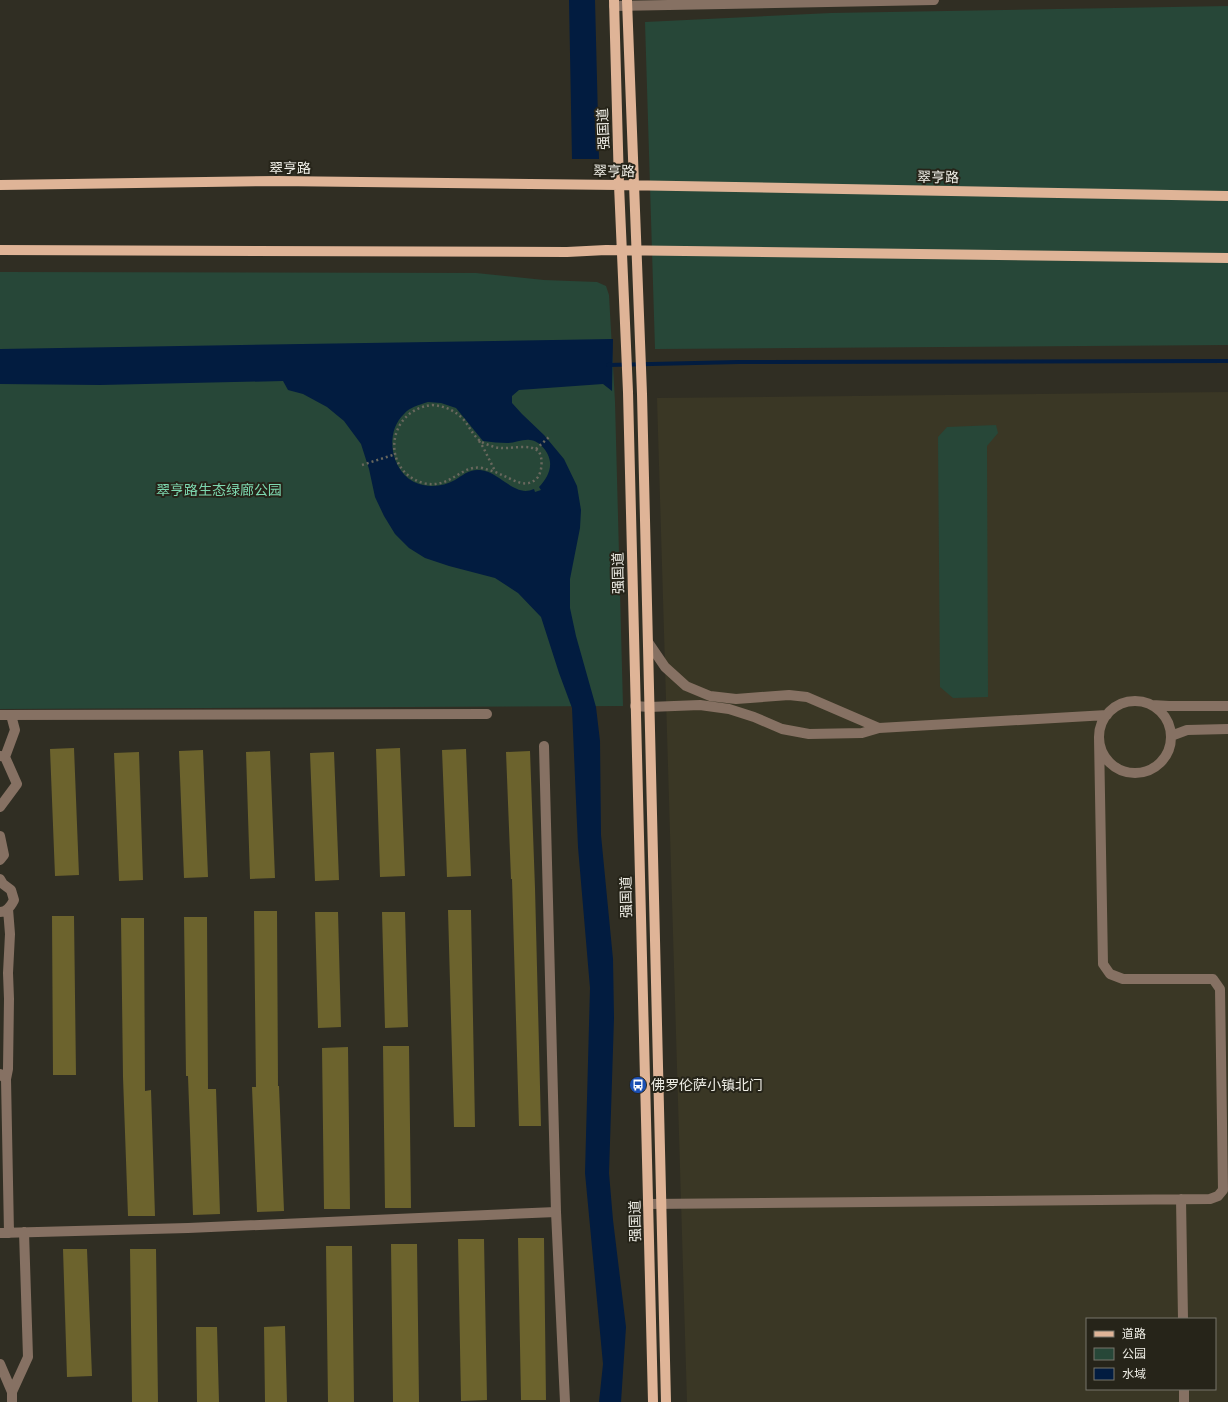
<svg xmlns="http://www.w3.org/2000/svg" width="1228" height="1402" viewBox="0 0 1228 1402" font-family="Lato,'Noto Sans SC',sans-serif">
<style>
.built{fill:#3a3725;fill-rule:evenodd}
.green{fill:#274738}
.water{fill:#021c40;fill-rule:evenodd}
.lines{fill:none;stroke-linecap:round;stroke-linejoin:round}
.stream{stroke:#021c40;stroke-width:4}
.building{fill:#6c632d}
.path{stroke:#69685e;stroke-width:2.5;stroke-dasharray:2 3;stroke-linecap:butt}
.minor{stroke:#867163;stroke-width:10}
.major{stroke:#dfb497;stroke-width:10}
.labels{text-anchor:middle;stroke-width:4;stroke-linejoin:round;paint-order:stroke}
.street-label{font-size:14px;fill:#efeee6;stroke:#262419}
.park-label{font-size:14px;fill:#7dd7af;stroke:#262419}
.poi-label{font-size:14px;fill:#efeee6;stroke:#262419;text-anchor:start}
</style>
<rect width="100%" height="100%" fill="#302e23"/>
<path class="built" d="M1228 392V1402H687L657 398ZM1087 1319H1215V1389H1087Z"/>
<path class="green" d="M1228 6V345L655 349 645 22 831 13Z
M0 272 476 273 544 280 597 282 606 286 609 295 615 402 623 706 0 709Z
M996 425 998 433 987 446 988 697 953 698 940 687 938 437 947 427Z"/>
<path class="water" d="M569 0H595L599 159H572Z
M613 339 612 391 603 384 519 390 512 396V403L522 414 544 435 564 459 577 486 581 510 580 528 570 579V608L576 636 596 707 600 741 601 835 613 959 614 1018 609 1173 613 1220 626 1327 621 1402H599L603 1364 585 1173 590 988 578 847 572 708 559 673 541 617 518 593 495 578 449 566 425 558 409 548 395 534 384 516 375 497 369 469 361 444 344 421 327 407 303 394 288 390 283 381 100 385 0 384V349ZM428 402 441 403 456 408 483 441C492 442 499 443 508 443 515 443 523 439 530 440 540 441 549 452 550 462 551 471 546 480 539 487L541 490 535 492 534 489C514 498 501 472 480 470 469 469 463 475 455 480 443 487 427 488 414 482 391 470 384 433 404 414 410 407 419 405 428 402Z"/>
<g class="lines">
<path class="stream" d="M608 365 739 362 1228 361"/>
</g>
<path class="building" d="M74 748 79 875 55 876 50 749Z
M400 748 405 876 380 877 376 749Z
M466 749 471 876 447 877 442 750Z
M203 750 208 877 184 878 179 751Z
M270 751 275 878 250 879 246 752Z
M530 751 535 888 541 1126H519L512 879H511L506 752Z
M139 752 143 880 119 881 114 753Z
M334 752 339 880 315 881 310 753Z
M448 910H471L475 1127H454Z
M254 911H277L278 1086H279L284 1211 257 1212 252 1087H256Z
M315 912H338L341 1027 318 1028Z
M382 912H405L408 1027 385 1028Z
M52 916H74L76 1075H53Z
M184 917H207L208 1089H216L220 1214 193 1215 188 1076H186Z
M121 918H144L145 1091 151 1090 155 1216H128L123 1077Z
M383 1046H409L411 1208H385Z
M348 1047 350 1209H324L322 1048Z
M518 1238H544L546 1400H521Z
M458 1239H484L487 1400 461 1401Z
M391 1244H417L419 1402H393Z
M326 1246H352L354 1402H328Z
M63 1249H87L92 1376 67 1377Z
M130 1249H156L158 1402H132Z
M285 1326 287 1402H265L264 1327Z
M196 1327H217L219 1402H197Z"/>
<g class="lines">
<path class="path" d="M432 405C445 406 456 411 464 420 471 429 475 440 486 444 491 446 496 448 501 448 510 449 532 443 539 452 543 458 542 471 538 477 527 490 514 480 502 475 496 472 489 470 482 468 461 464 450 490 423 483 380 470 387 410 432 405Z
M479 441 483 447 495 471
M536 449 549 437
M362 465 396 454"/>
<path class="minor" d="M614 6 934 0
M648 642 665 667 686 686 710 696 736 699 789 695 807 697 879 728 1107 715
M1099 737a36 36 0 1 1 72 0a36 36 0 1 1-72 0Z
M1152 705 1169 706H1228
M635 706 649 707 700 705 729 709 754 717 782 729 809 734 862 733 879 728
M0 715 487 714
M1171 736 1187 730 1228 729
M0 756 5 757 17 784 0 807
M5 757 15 730 11 715
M0 836 4 855 0 860
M0 879 3 884 11 890 14 900C11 906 7 912 0 912
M0 1074 6 1079 9 1233
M6 1079 8 1069 9 999 8 973 10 934 8 909
M1181 1199 1183 1319
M648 1204 1210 1199 1218 1196 1223 1190 1220 989 1213 979H1123L1110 974 1103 964 1099 738
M556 1212 565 1402
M0 1233 188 1228 556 1212 544 746
M0 1364 12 1392V1402
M1184 1389V1402
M12 1392 28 1357 24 1232"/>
<path class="major" d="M614 0 619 185 628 392 653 1402
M627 0 642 394 666 1402
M0 185 277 181 619 185 1228 196
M0 250 567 252 606 250 1228 258"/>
</g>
<defs>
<g id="bus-disc" transform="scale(0.9)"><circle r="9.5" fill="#1a4fb4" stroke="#262419"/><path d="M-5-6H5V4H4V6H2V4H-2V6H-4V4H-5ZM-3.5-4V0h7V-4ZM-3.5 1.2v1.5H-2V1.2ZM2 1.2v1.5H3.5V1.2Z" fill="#fff"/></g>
</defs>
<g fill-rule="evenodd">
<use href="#bus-disc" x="638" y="1085"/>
</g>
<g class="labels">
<g class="street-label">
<text transform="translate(603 129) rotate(-92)" y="5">强国道</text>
<text x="290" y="173">翠亨路</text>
<text transform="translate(614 171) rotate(1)" y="5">翠亨路</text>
<text transform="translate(938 177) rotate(1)" y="5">翠亨路</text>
<text transform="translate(618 573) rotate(-91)" y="5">强国道</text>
<text transform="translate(626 897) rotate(-91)" y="5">强国道</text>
<text transform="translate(635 1221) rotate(-91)" y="5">强国道</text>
</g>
<g class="park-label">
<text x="219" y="495">翠亨路生态绿廊公园</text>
</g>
<g class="poi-label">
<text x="651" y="1090">佛罗伦萨小镇北门</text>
</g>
</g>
<rect x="1086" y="1318" width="130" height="72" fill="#262419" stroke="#76756b"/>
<rect x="1094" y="1331" width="20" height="6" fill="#dfb497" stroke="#76756b"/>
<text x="1122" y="1338" font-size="12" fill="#efeee6">道路</text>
<rect x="1094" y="1348" width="20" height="12" fill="#274738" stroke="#76756b"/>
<text x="1122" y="1358" font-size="12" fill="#efeee6">公园</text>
<rect x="1094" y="1368" width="20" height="12" fill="#021c40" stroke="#76756b"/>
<text x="1122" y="1378" font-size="12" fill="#efeee6">水域</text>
</svg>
